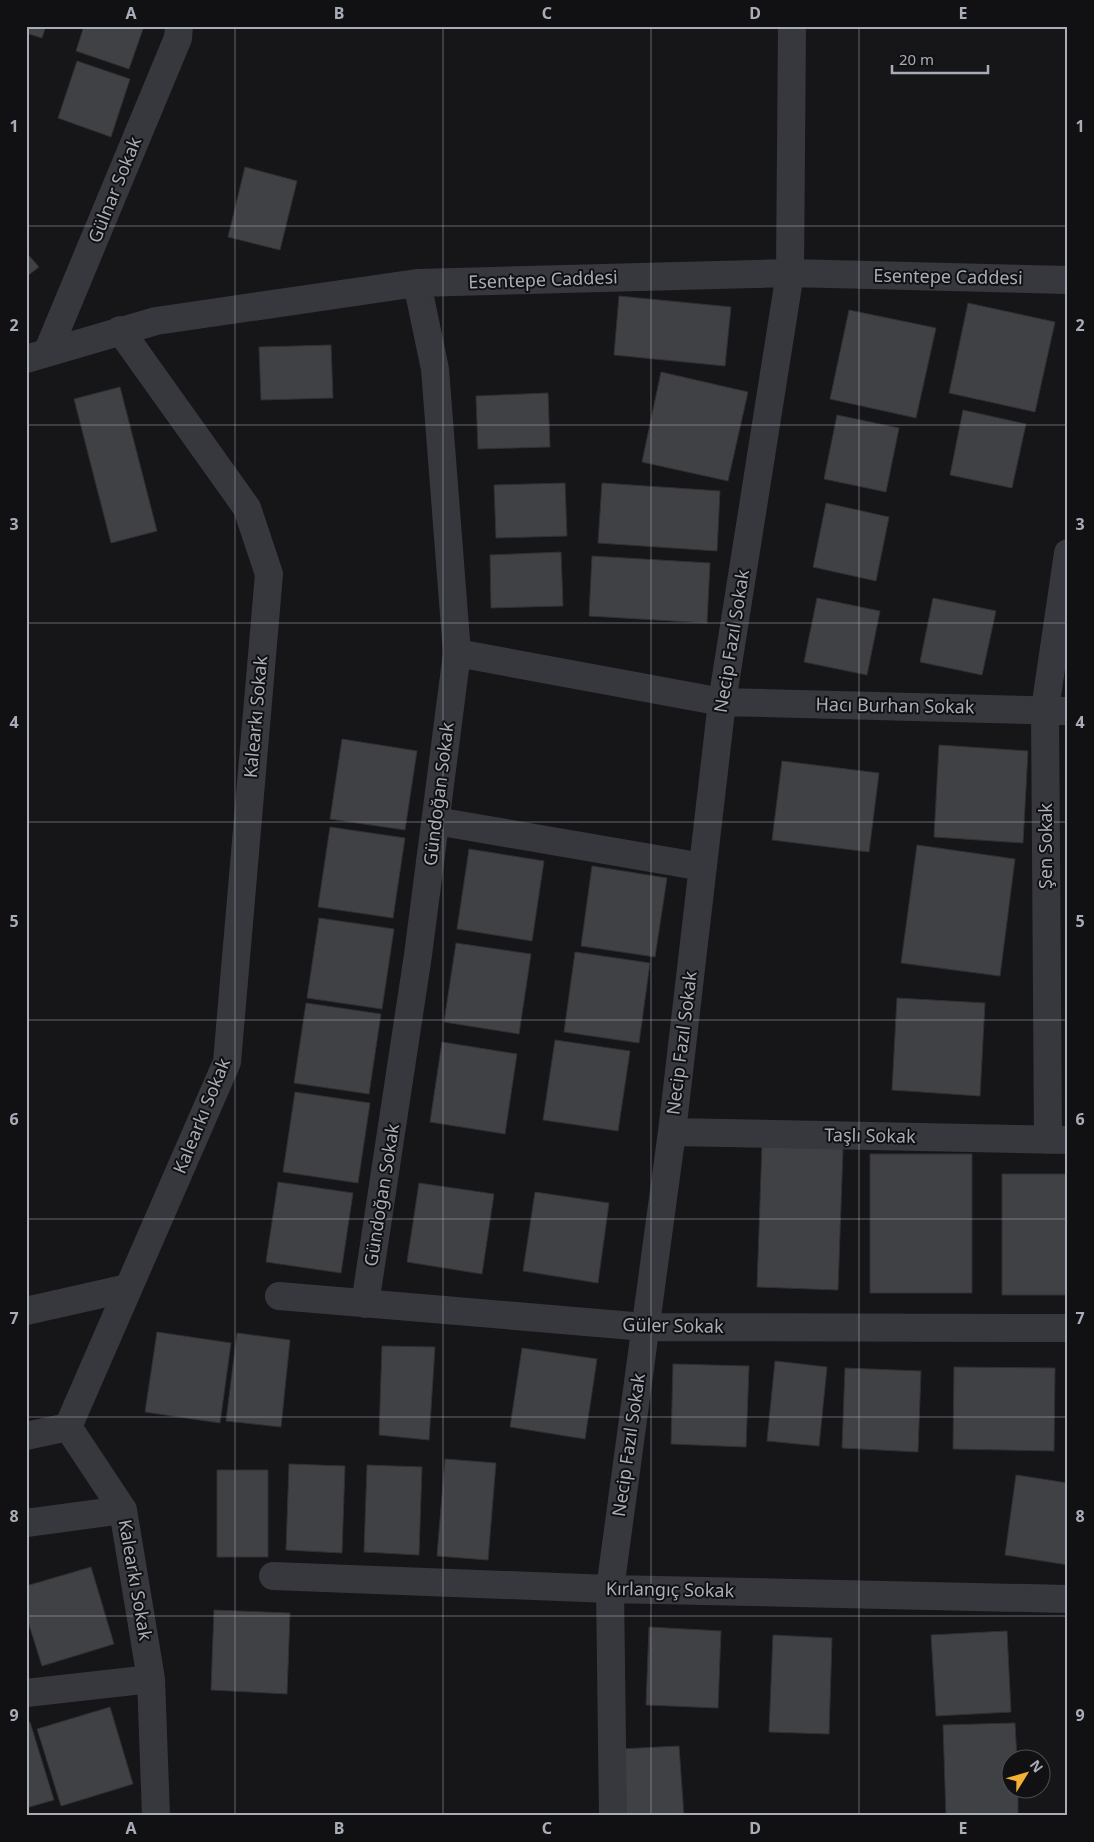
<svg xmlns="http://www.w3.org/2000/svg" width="1094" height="1842" viewBox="0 0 1094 1842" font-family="'Noto Sans',sans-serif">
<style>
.building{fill:#404145;stroke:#303034}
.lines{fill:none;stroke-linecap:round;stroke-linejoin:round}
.minor{stroke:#37383d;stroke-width:28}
.grid{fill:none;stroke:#a8adb8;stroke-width:1;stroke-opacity:0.55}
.labels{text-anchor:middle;stroke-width:4;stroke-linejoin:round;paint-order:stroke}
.street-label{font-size:18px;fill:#a8adb8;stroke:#111113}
.neatline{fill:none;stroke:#a8adb8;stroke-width:2}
.grid-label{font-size:16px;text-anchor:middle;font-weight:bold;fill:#a8adb8}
</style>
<rect width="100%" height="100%" fill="#161618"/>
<path class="building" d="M26 26H46L42 38 26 33Z
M84 26H144L129 69 76 51Z
M77 61 130 79 111 137 58 118Z
M245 167 297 181 280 250 228 237Z
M26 252 39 267 26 277Z
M619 296 731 307 725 366 614 355Z
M968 303 1055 322 1035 412 949 393Z
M849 310 936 328 916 418 830 399Z
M331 345 333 398 261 400 259 347Z
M661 372 748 392 728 481 642 462Z
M120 387 157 531 111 543 74 399Z
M548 393 550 447 478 449 476 396Z
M963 410 1026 424 1012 488 950 475Z
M837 415 899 428 886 492 824 479Z
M565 483 567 536 496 538 494 485Z
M602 483 720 491 717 551 598 543Z
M826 503 889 517 876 581 813 567Z
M561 552 563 606 491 608 490 555Z
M592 556 710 563 707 623 589 616Z
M817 598 880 611 867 675 804 662Z
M933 598 996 611 982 675 920 662Z
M342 739 417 751 405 830 330 819Z
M939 745 1028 751 1023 843 934 837Z
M782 761 879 773 869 852 772 840Z
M330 827 405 838 393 918 318 907Z
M917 845 1015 859 1000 976 901 963Z
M469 849 544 861 532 941 457 929Z
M592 866 667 878 655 957 581 946Z
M319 918 394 929 382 1009 307 998Z
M456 943 531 954 519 1034 444 1022Z
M575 952 650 963 639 1043 564 1032Z
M897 998 985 1003 980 1096 892 1090Z
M306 1003 381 1014 369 1094 294 1083Z
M555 1040 630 1051 618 1131 543 1120Z
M442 1042 517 1054 505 1134 430 1122Z
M295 1092 370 1103 358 1183 283 1172Z
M762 1145 843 1149 838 1290 757 1287Z
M870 1154H972V1293H870Z
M1002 1174H1068V1295H1002Z
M278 1182 353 1193 341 1273 266 1262Z
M419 1183 494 1194 482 1274 407 1262Z
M535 1192 609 1203 598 1283 523 1271Z
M157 1332 231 1343 220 1423 145 1412Z
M237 1333 290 1340 281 1427 226 1421Z
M382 1346 435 1347 429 1440 379 1435Z
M522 1348 597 1359 585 1439 510 1427Z
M775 1361 827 1367 819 1446 767 1441Z
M673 1364 749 1366 746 1447 671 1444Z
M954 1367 1055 1368 1054 1451 953 1449Z
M845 1368 921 1371 918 1452 842 1448Z
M445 1459 496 1463 488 1560 437 1556Z
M289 1464 345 1466 342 1553 286 1550Z
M367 1465 422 1467 419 1555 364 1552Z
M217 1470H268V1557H217Z
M1016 1475 1068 1483V1565L1005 1555Z
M91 1567 114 1644 42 1666 26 1615V1586Z
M214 1610 290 1613 287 1694 211 1690Z
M649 1627 721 1631 718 1708 646 1705Z
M1007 1631 1011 1712 936 1716 931 1635Z
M773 1635 832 1638 829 1734 769 1732Z
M110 1707 133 1784 61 1806 37 1729Z
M30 1722 54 1800 26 1808V1723Z
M1015 1723 1017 1760H1012V1790H1018V1816H946L943 1725Z
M679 1746 684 1816H624L620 1749Z"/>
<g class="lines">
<path class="minor" d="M120 330 247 508 269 574 227 1062 68 1427 123 1510 151 1679 156 1816
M47 353 178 38 179 26
M26 359 156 321 417 283 790 273 1068 280
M457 653 722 702 1068 711
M436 821 703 867
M672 1132 1068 1140
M1048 1140 1045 709 1068 553
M279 1296 645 1327 1068 1328
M365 1304 418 955 457 653 435 369 417 283
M26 1311 128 1288
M26 1436 68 1427
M26 1523 123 1510
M273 1576 610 1589 1068 1599
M26 1693 151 1679
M613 1816 610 1589 672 1132 722 702 790 273 792 26"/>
</g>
<path class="grid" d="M235 26V1816M443 26V1816M651 26V1816M859 26V1816M26 226H1068M26 425H1068M26 623H1068M26 822H1068M26 1020H1068M26 1219H1068M26 1417H1068M26 1616H1068"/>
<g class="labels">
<g class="street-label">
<text transform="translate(115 190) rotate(-68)" y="6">Gülnar Sokak</text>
<text transform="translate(948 277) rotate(1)" y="6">Esentepe Caddesi</text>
<text transform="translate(543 280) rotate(-2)" y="6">Esentepe Caddesi</text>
<text transform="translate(732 641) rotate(-81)" y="6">Necip Fazıl Sokak</text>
<text transform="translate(895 706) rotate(1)" y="6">Hacı Burhan Sokak</text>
<text transform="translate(256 717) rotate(-85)" y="6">Kalearkı Sokak</text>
<text transform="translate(439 794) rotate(-83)" y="6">Gündoğan Sokak</text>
<text transform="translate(1046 846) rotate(-90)" y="6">Şen Sokak</text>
<text transform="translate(682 1043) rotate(-83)" y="6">Necip Fazıl Sokak</text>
<text transform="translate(202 1116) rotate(-68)" y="6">Kalearkı Sokak</text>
<text transform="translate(870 1136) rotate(1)" y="6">Taşlı Sokak</text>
<text transform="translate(382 1195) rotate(-81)" y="6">Gündoğan Sokak</text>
<text transform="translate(673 1326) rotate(1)" y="6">Güler Sokak</text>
<text transform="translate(629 1445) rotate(-82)" y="6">Necip Fazıl Sokak</text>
<text transform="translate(135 1580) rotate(80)" y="6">Kalearkı Sokak</text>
<text transform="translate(670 1590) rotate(1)" y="6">Kırlangıç Sokak</text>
</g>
</g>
<rect width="1094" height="1842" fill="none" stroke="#111113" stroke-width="55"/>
<g transform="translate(1026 1774) rotate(53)"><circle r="24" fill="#111113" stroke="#4d4f55"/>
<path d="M0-4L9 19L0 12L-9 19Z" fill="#f2b134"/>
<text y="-8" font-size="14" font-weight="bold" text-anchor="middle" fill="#a8adb8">N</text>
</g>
<path d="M892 65v8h96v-8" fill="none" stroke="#a8adb8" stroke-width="2.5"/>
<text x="899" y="65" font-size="15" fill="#a8adb8" stroke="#111113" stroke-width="4" paint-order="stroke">20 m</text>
<rect x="28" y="28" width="1038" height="1786" class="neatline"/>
<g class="grid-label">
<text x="131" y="19">A</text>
<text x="339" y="19">B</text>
<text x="547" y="19">C</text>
<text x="755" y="19">D</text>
<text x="963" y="19">E</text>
<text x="14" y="132">1</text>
<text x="1080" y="132">1</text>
<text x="14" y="331">2</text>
<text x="1080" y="331">2</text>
<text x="14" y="530">3</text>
<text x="1080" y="530">3</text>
<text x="14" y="728">4</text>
<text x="1080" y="728">4</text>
<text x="14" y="927">5</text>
<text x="1080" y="927">5</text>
<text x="14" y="1125">6</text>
<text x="1080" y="1125">6</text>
<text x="14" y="1324">7</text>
<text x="1080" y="1324">7</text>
<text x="14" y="1522">8</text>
<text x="1080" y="1522">8</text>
<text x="14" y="1721">9</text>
<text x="1080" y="1721">9</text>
<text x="131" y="1834">A</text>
<text x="339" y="1834">B</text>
<text x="547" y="1834">C</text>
<text x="755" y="1834">D</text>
<text x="963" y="1834">E</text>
</g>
</svg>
